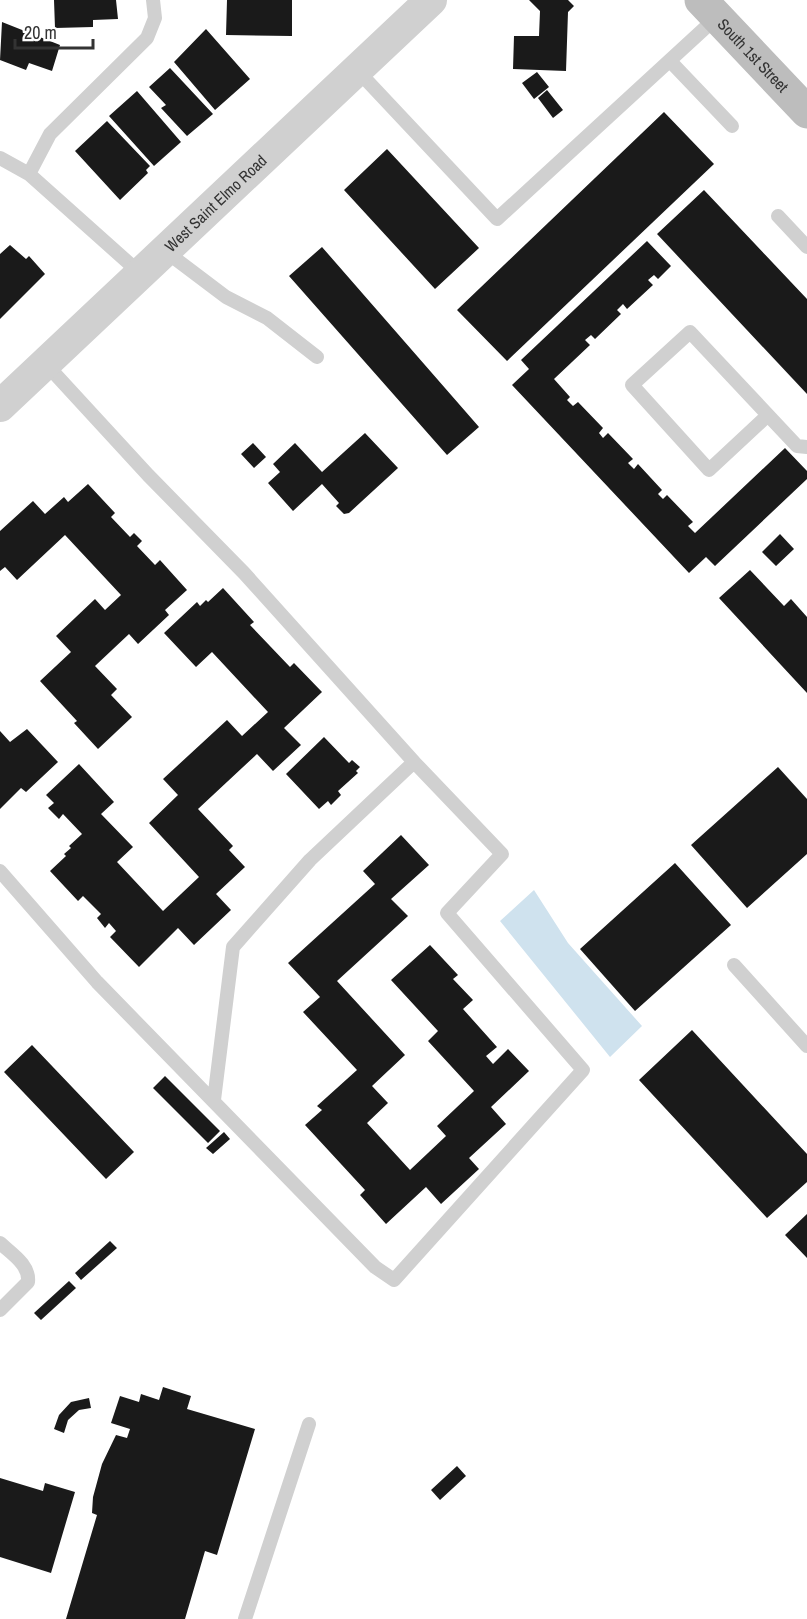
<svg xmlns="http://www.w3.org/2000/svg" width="807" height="1619" viewBox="0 0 807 1619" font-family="'Archivo Narrow',sans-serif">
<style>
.water{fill:#cfe2ee}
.building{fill:#1a1a1a}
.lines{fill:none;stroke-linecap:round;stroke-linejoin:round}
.service{stroke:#d0d0d0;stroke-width:14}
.tertiary{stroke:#d0d0d0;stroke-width:32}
.secondary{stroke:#bdbdbd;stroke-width:33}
.labels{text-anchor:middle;stroke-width:6;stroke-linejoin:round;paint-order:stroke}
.street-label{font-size:16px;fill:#333;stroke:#fff}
</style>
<rect width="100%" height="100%" fill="#fff"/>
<path class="water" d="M534 890 568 943 642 1026 610 1057 500 921Z"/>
<path class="building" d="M54 0H116L118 19 93 20V27L55 28Z
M227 0H292V36L226 35Z
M529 0H568L574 6 568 12 566 71 513 69 514 36H539L540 11Z
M2 22 60 45 52 71 29 63 26 70 0 60Z
M206 29 250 79 215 110 174 62Z
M170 68 213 114 187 136 161 108 166 105 149 87Z
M537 72 549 87 534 99 522 83Z
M547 90 563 110 553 118 538 98Z
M137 91 181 142 154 166 109 116Z
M664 112 714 164 507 361 457 310Z
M107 121 150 166 146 170 148 173 120 200 75 151Z
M387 149 479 248 435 289 344 190Z
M704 190 807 299V394L657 234Z
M647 241 671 266 658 279 654 275 648 280 653 285 627 309 623 304 617 310 621 314 595 339 591 335 585 340 590 345 554 379 570 397 567 400 573 406 578 402 603 428 599 433 603 438 608 433 633 459 628 463 634 469 638 464 662 490 658 494 663 499 667 495 693 522 688 526 695 533 785 448 807 471V479L715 566 706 557 689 573 512 385 529 369 521 360Z
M10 245 26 259 29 256 45 274 0 319V254Z
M322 247 479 427 447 455 289 276Z
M365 433 398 468 349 513 344 514 336 506 339 503 322 484 293 511 268 483 280 472 273 464 295 443 322 472Z
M253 443 266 457 254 468 241 454Z
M88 484 115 513 111 517 130 537 134 533 142 541 137 546 155 565 160 560 187 590 165 610 169 615 138 644 129 634 95 666 117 689 111 695 132 717 98 749 74 723 77 721 40 681 71 652 56 636 95 599 105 610 121 595 65 535 17 580 5 567 0 571V531L33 501 45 514 64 497 68 502Z
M780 534 794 549 776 566 762 552Z
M750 570 784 606 791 599 807 617V693L719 598Z
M223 588 254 622 250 625 290 667 294 663 322 692 284 728 301 745 273 771 257 754 198 809 233 846 229 850 245 867 216 894 231 910 194 945 178 928 139 967 110 937 116 931 109 923 105 928 97 918 101 914 83 896 78 901 50 871 66 856 64 854 71 848 69 846 82 834 63 814 59 819 48 808 54 803 46 795 79 764 114 802 101 814 133 847 117 862 163 911 199 877 149 823 178 795 163 779 227 720 242 736 268 712 212 652 196 667 164 633 197 602 200 606 206 600 208 602Z
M27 729 58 762 26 792 21 788 0 809V731L10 742Z
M324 737 349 763 352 760 360 767 356 771 358 773 338 791 341 795 331 805 328 801 319 809 286 774Z
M778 767 807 799V854L747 908 691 845Z
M401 835 429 865 391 899 408 916 337 981 405 1055 372 1086 388 1103 367 1123 410 1170 446 1136 437 1126 474 1091 428 1041 438 1031 391 980 430 945 458 975 453 979 473 1000 463 1009 497 1047 486 1056 493 1064 508 1049 529 1071 491 1107 506 1124 469 1158 479 1169 441 1204 426 1187 386 1224 360 1195 365 1190 305 1125 322 1110 317 1106 357 1070 303 1012 320 997 288 963 375 884 363 871Z
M675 863 731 925 635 1011 580 949Z
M692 1030 807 1154V1182L767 1218 639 1080Z
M32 1045 134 1152 106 1179 4 1072Z
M165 1076 220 1131 208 1143 153 1088Z
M224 1132 230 1139 213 1154 206 1148Z
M807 1214V1258L785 1235Z
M110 1241 117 1248 81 1280 75 1273Z
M69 1281 76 1288 41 1320 34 1313Z
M163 1387 191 1396 187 1409 255 1429 217 1555 205 1551 185 1619H66L97 1515 92 1513 93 1497 102 1464 116 1435 127 1438 130 1429 111 1423 120 1396 139 1402 141 1394 159 1400Z
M89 1398 91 1408 79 1410 68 1420 64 1433 54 1429 59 1415 71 1402Z
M457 1466 466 1476 440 1500 431 1490Z
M0 1478 43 1491 45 1483 75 1492 51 1573 0 1557Z"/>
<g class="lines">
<path class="service" d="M670 61 732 126
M357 70 497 219 717 17
M0 158 29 174 141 274
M29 174 50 134 147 38 155 18 153 0
M778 216 807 247
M165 251 226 297 267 318 317 357
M45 363 148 475 244 573 414 762
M768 415 709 470 632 385 690 332 797 446 807 447
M0 871 97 982 375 1267 394 1280 583 1070 447 913 502 854 414 762 310 860 233 947 214 1100
M734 965 807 1046
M0 1243C12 1254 30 1265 28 1282L0 1310
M245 1619 309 1424"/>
<path class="tertiary" id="s1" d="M0 406 431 0"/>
<path class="secondary" id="s2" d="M701 0 807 112"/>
</g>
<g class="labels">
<g class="street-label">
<text dy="6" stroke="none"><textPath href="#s2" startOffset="76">South 1st Street</textPath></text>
<text dy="6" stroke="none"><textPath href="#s1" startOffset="296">West Saint Elmo Road</textPath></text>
</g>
</g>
<path d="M15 39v9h78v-9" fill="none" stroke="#333333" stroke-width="3"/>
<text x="24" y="39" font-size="18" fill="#333333" stroke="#ffffff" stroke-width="4.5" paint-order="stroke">20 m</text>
</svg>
